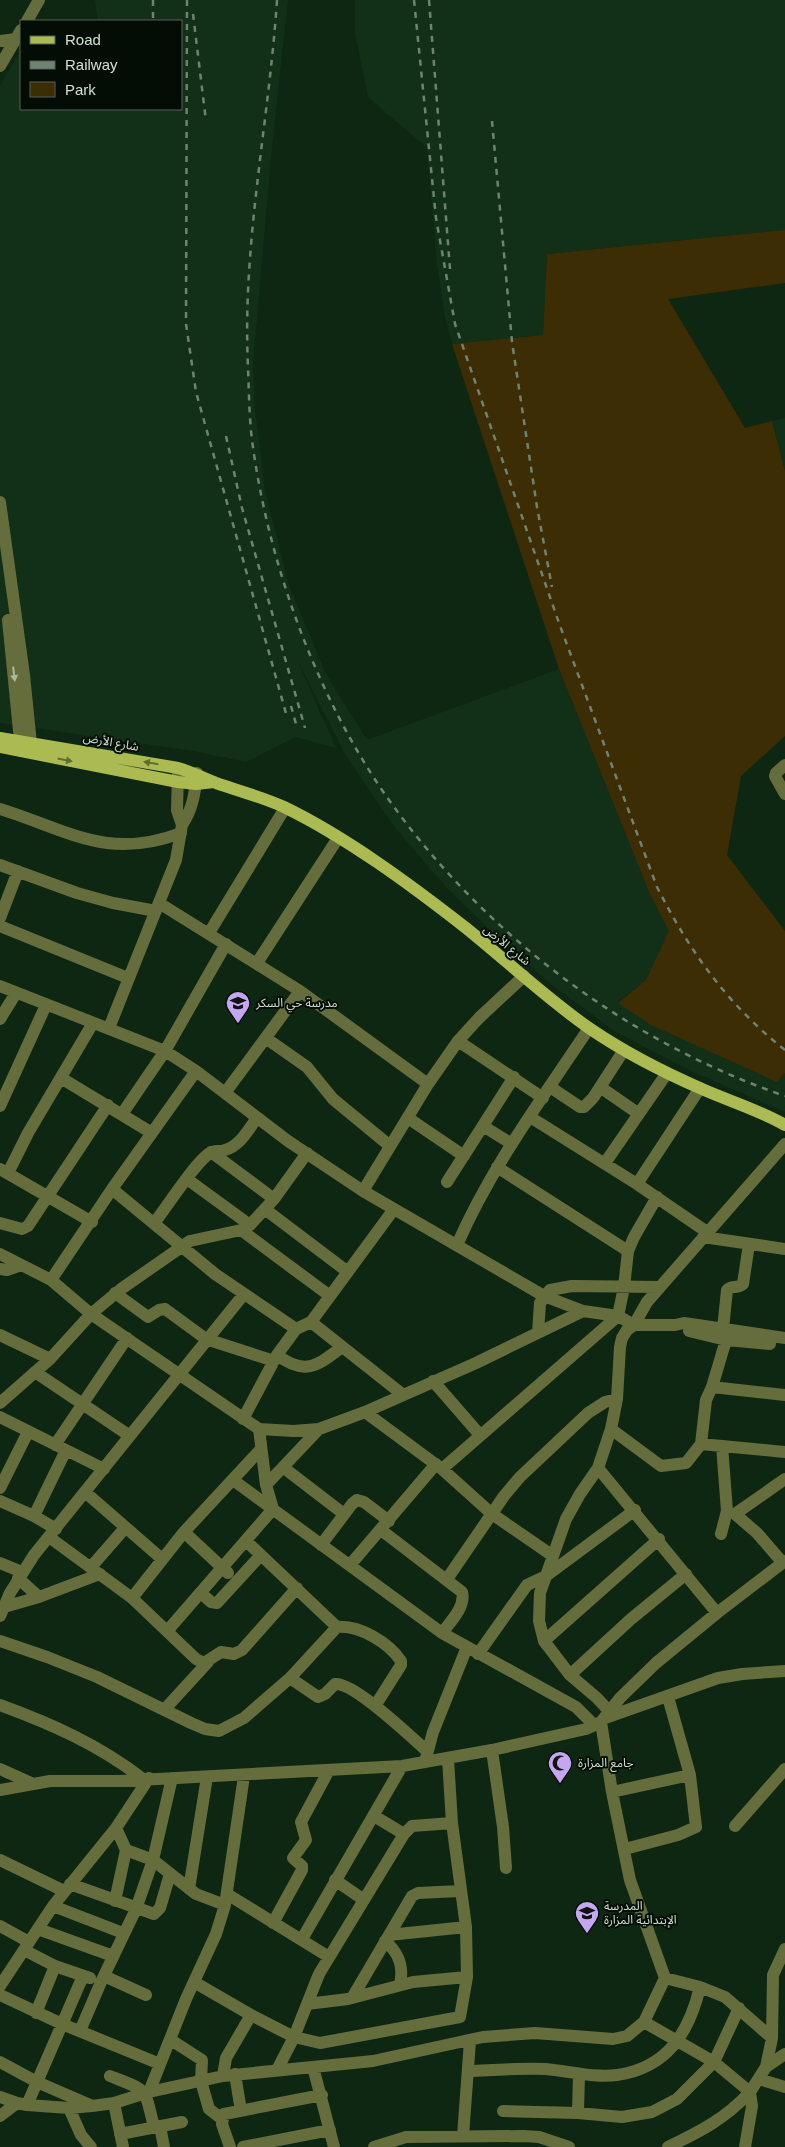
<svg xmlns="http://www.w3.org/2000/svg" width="785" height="2147" viewBox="0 0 785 2147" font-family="Arial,'Noto Sans Arabic',sans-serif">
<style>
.built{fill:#113017}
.green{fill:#3d2d04}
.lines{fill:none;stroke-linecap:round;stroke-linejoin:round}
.minor{stroke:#666d3d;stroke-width:12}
.major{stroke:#acbb51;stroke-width:12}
.rail{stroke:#6f8372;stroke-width:2.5;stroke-dasharray:6 6;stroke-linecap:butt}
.oneway{fill:#acb89e}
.oneway2{fill:#606d2f}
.labels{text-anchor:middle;stroke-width:4;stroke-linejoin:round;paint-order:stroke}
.street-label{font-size:12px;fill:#d1e0d2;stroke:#040d05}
.poi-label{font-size:12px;fill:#d1e0d2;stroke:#040d05;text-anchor:start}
</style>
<rect width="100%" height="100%" fill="#0e2712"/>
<path class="built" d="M95 0H288L271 157 253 364 255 409 265 490 288 583 325 672 367 740 559 669 649 892 670 931 646 980 618 1002 777 1082 785 1073V1112L693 1072 616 1032 552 985 501 941 446 887 396 829 345 754 297 660 336 748 295 737 246 762 193 751 0 723V86L21 50V109H181V21H98Z
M355 0H785V230L547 254 543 335 452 344 445 317 437 264 427 148 368 97 355 33Z
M785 418V471L772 421Z"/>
<path class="green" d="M785 230V283L668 299 745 428 772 421 785 471V736L741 776 727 855 785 931V1073L777 1082 651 1025 618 1003 646 980 669 931 649 892 559 669 452 344 543 335 547 254Z"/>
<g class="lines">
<path class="minor" d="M27 21 39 0
M0 41 16 39
M0 66 21 30
M0 502 24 675 32 753
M8 620 21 751
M785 765 776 773 775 776 785 794
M0 809C68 830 107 861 181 833
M182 825C193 809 195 792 197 773
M0 865 77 893 113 903 156 911
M159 903 300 991 428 1084
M0 918 18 871
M0 926 128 978
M209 933 285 808
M257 963 338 838
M0 986 165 1051 196 1071 288 1141 363 1191 544 1296 583 1311 618 1316 634 1325H675L684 1323 785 1338
M0 1019 16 993
M109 1028 176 860 182 825 177 810 178 773
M267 1039 307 1067 333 1099 390 1146
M458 1041 543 1098
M61 1078 152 1133
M550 1087 580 1107H584L593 1098 624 1050
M600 1087 639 1114
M225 1093 300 991
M0 1106 46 1005
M122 1114 165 1051 226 944
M530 1117 637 1184 707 1232
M408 1118 464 1156
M483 1126 512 1144
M211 1152 274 1199
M605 1163 667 1073
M497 1167 628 1251
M0 1169 92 1222
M8 1173 28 1133 93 1023
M187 1179 250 1225
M447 1182 514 1077
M637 1184 700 1088
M112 1189 215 1274 296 1329
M363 1191 428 1084 458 1041 479 1018 524 976
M266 1210 348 1272
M155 1222C166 1208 196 1161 210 1153 214 1150 220 1152 225 1150 240 1146 248 1130 257 1118
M0 1223 22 1229 28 1226 108 1105
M241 1230 330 1296
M703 1237 785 1249
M457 1245C491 1167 542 1099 589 1028
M0 1254 51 1280 91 1314 259 1429 293 1431 319 1429 365 1412 476 1363 583 1311
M0 1269 7 1270 21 1265
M51 1280 112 1189 196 1071
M115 1293 148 1317 159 1310 165 1309 206 1339 274 1361
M311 1322 402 1394
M723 1329 727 1290C731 1285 738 1289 743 1284L749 1244
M689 1331 726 1340 770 1344
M538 1333 540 1303 550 1290 572 1286 660 1287
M0 1335 50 1359
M277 1355C305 1376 317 1366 342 1347
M35 1372 130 1436
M433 1381 480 1435
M712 1387 785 1395
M0 1403 50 1359 91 1314 121 1289 190 1241 241 1230 250 1225 274 1199 307 1153
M365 1412 442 1469 492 1514 553 1556
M0 1417 104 1469
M243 1419 277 1355 296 1329 311 1322 394 1209
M259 1429 266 1485 273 1509
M611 1429 661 1466 686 1463 701 1444 706 1400 712 1387 726 1340
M701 1444 785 1452
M55 1445 127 1338
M284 1468 344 1514
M598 1468 717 1613
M442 1469 618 1316 624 1287 628 1251 634 1237 657 1197
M233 1480 442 1633 576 1707 594 1725
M266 1485 319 1429
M0 1488 28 1432
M85 1492 162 1559
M0 1501 34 1516 56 1529
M34 1516 66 1450
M381 1530 462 1592C466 1607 450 1622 442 1633
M184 1532 228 1573
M721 1534 727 1511 722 1446
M49 1537 132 1598 196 1659 204 1663 221 1652 234 1654 242 1650 297 1588
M246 1541 337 1627
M321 1545 352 1504 357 1500 364 1502 389 1521
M0 1563 22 1572
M783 1563 757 1533 735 1514 785 1479
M350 1565 436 1464
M91 1567 125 1528
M18 1578 39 1597
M447 1579 504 1496 520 1477 588 1413 605 1402 617 1399
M201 1593 211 1602 217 1603 260 1556
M132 1598 184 1532 260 1450
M4 1607 39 1597 100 1574
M0 1616 10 1593 34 1555 244 1294
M168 1630 273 1509
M0 1641 47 1657 97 1677 191 1723 205 1729 219 1731 244 1718 290 1678 337 1627C360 1625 389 1643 401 1661V1665L375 1706
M544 1641 659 1539
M478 1654 527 1585 546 1576 635 1510
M570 1675 631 1619 686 1574
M290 1678 318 1697 325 1694 335 1684C354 1682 410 1736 427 1751
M0 1705C52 1724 99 1745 143 1779
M164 1710 208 1662
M609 1711 597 1698 570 1675 544 1641 539 1621 540 1593 566 1519 580 1494 598 1468 611 1429 617 1399 620 1347 622 1338 627 1330 634 1325 647 1302 785 1144
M605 1718 718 1678 742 1674 785 1671
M492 1750 503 1827 506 1868
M426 1758 433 1732 467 1647
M0 1769 31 1783
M0 1790 50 1781H120L402 1766 492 1750 586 1729 601 1722 620 1698 656 1663 717 1613 785 1561
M612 1792 690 1775
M374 1816 404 1834
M735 1826 785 1769
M116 1828 126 1850 153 1860 196 1894 225 1905
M625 1849 678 1835 696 1827 690 1775 668 1697
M0 1860 64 1891
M335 1880 364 1900
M70 1884 154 1914 160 1908 170 1874
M189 1889 207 1777
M227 1894 329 1957
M115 1901 126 1850
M53 1906 123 1933
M273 1923 302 1870V1866L293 1858 306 1840 301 1822 329 1770
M0 1926 29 1942
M38 1929 113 1956
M389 1935 466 1927
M302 1939 402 1766
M385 1941C399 1953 404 1966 400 1984
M24 1950 55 1966 90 1978
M104 1976 146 1995
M665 1978 700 1987 725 1997 772 2038
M194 1982 251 2015 294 2037 320 2043 460 2017 467 1977 466 1927 452 1823 448 1759
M0 1986 53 1906 116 1828 149 1778
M0 1995 62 2024 160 2064
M352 1998 412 1896 418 1893 460 1891
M307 2004 348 1999 413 1982 467 1977
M36 2013 55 1966
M644 2022 714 2062 750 2092C725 2119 701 2131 668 2147
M80 2031 101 1982 136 1909 153 1860 172 1778
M171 2040 202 2060 201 2081 209 2109 222 2119
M0 2062 37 2082 90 2105
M313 2067 334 2147
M766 2067 785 2054
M277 2070 294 2037 319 1974 404 1834 412 1826 452 1823
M469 2071C494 2070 520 2068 545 2069 569 2071 594 2078 617 2075 667 2068 689 2033 700 1987
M235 2074 241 2111
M110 2076C149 2091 144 2087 154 2127
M223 2076 226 2058 251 2015
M759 2079 785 2087
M149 2092 186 1999 216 1934 225 1905 244 1776
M0 2097 17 2103 27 2105 69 2108 92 2106 114 2103 149 2092 223 2076 373 2061 483 2037 535 2033 613 2039 627 2036 644 2022 665 1978 630 1880 612 1792 601 1722
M114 2103 123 2147
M27 2105 83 1976
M69 2108 81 2135 91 2147
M503 2111 578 2113 622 2117 652 2112 677 2099 714 2062 739 2008
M578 2113 579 2074
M0 2116 17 2103
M160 2126 164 2147
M120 2134 182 2122
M463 2136 470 2041
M230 2147 222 2124 224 2114 322 2095
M243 2147 330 2130
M374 2147 406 2137 523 2136 539 2137 569 2147
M745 2147 752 2106 750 2092 766 2067 772 2038 773 1975 785 1949"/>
<path class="major" d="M0 738 178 768C192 772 203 778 216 783 239 791 262 797 284 807 346 837 411 885 466 928 507 961 546 998 589 1028 624 1052 663 1072 702 1089 729 1101 759 1110 785 1125
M0 747 178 782 196 784 214 782"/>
<path class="rail" d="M153 0V21
M187 0 186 324 196 392 287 717
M277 0C269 122 242 244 248 367 249 391 249 416 252 440 268 563 317 699 389 800 486 936 628 1042 785 1096
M414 0 436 218 455 324 559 623 657 887C690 952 727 1004 785 1050
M429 0 450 269
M193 14 206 121
M492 121 512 342 537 507 552 587
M226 436 242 508 305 728
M291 706 296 724"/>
</g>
<defs><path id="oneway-solid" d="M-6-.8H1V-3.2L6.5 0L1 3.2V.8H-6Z" transform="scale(1.25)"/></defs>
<use class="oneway" href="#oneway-solid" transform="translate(14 674) rotate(83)"/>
<g class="oneway2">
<use href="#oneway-solid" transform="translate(65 760) rotate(11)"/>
<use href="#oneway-solid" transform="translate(151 763) rotate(-170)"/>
</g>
<defs>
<g id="school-pin" transform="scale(1.25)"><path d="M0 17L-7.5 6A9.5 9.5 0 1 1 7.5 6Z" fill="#c5a7f1" stroke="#040d05"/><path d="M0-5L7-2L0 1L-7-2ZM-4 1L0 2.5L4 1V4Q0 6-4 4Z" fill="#111"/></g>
<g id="mosque-pin" transform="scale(1.25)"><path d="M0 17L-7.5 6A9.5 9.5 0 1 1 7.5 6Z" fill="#c5a7f1" stroke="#040d05"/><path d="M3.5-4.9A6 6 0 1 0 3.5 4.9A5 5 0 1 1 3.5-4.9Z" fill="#111"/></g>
</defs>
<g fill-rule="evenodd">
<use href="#school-pin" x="238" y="1003"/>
<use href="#mosque-pin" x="560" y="1763"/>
<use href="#school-pin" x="587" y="1913"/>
</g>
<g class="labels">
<g class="street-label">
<text transform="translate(111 742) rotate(10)" y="4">شارع الأرض</text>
<text transform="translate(507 945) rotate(39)" y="4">شارع الأرض</text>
</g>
<g class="poi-label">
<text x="256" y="1007">مدرسة حي السكر</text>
<text x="578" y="1767">جامع المزارة</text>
<text x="604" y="1910">المدرسة<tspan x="604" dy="14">الإبتدائية المزارة</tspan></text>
</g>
</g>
<rect x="20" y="20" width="162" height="90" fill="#040d05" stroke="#566157"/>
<rect x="30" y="36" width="25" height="8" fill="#acbb51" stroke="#566157"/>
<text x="65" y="45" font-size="15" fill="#d1e0d2">Road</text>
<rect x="30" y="61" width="25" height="8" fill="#6f8372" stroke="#566157"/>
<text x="65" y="70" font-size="15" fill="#d1e0d2">Railway</text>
<rect x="30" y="82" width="25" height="15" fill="#3d2d04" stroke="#566157"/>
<text x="65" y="95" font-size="15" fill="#d1e0d2">Park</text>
</svg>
